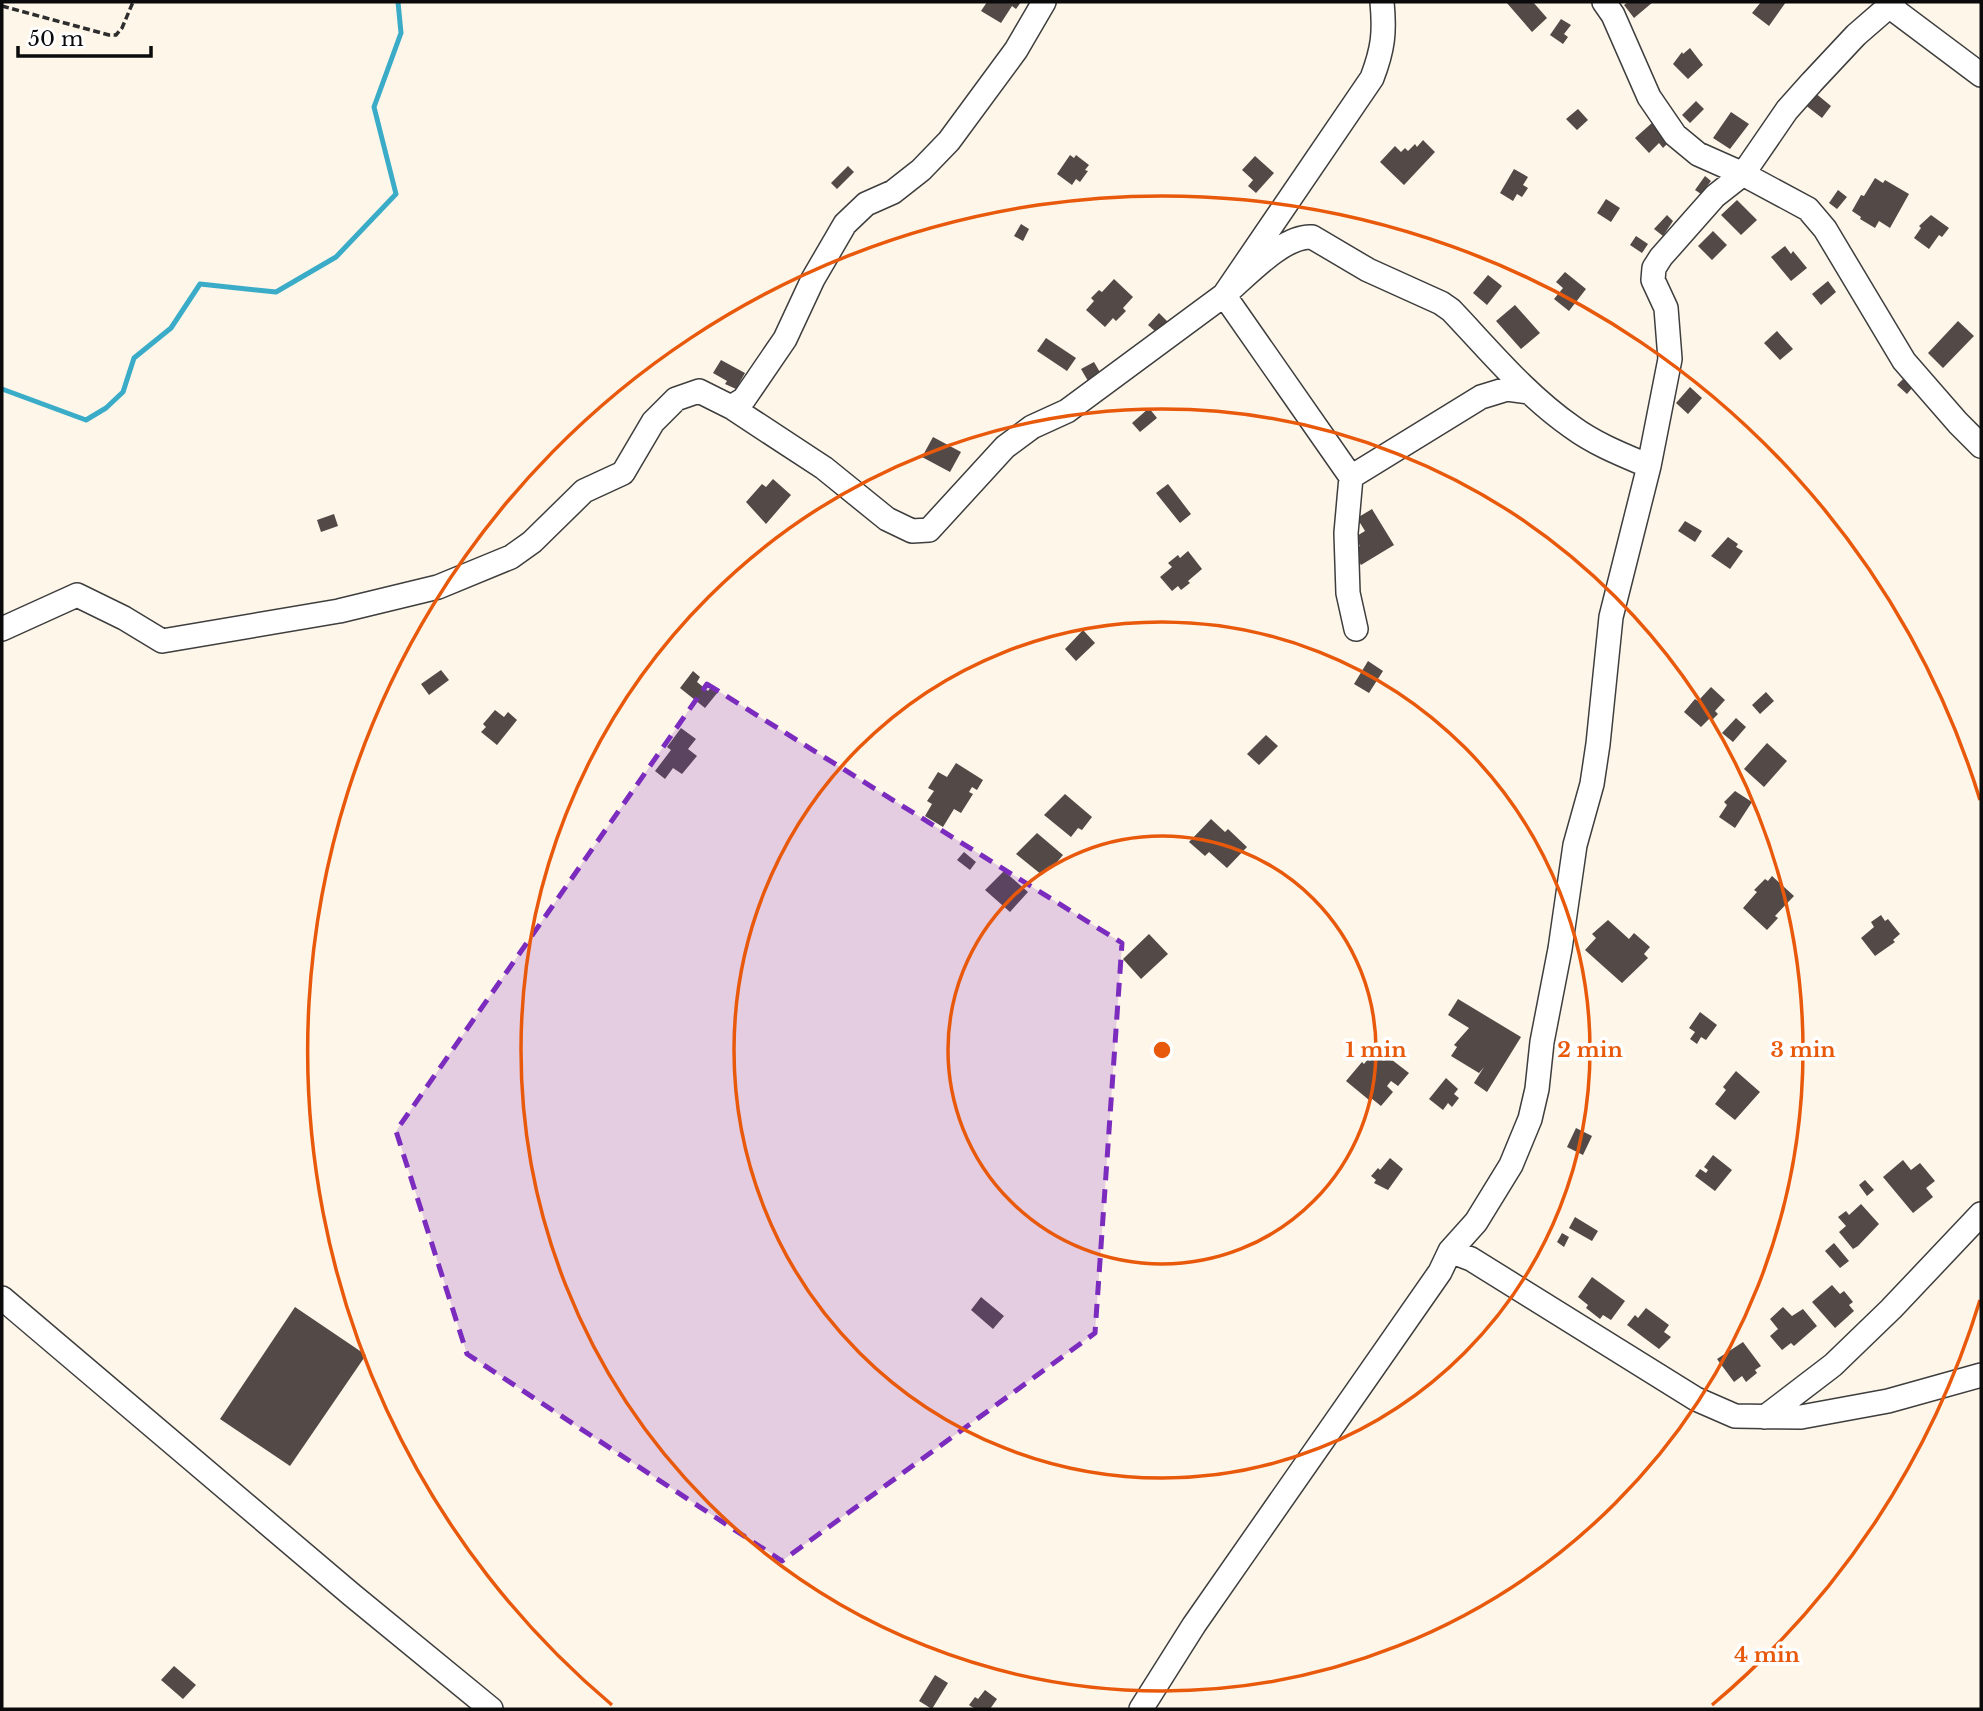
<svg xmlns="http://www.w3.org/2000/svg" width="1983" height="1711" viewBox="0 0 1983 1711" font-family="'Libre Baskerville',serif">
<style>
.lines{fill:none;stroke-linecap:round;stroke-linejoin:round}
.stream{stroke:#3aacc8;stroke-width:5}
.building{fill:#534a48}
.minor-casing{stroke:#3e3e3e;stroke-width:26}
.path{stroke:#2d2d2d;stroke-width:3.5;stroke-dasharray:7 3.5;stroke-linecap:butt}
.minor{stroke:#fff;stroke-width:23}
.marked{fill:#7b2cbf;fill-opacity:0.2;stroke:#7b2cbf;stroke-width:5;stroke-dasharray:14 9;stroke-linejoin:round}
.ring{fill:none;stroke:#e8590c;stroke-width:3.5}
.centre{fill:#e8590c;stroke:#fff;stroke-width:3.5}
.ring-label{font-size:21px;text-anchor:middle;font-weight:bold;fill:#e8590c;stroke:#fff;stroke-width:7;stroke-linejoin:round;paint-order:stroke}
</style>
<rect width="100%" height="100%" fill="#fef6e9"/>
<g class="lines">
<path class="stream" d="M2 389 86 420 106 408 123 392 134 358 171 328 200 284 276 292 336 257 396 194 374 107 401 33 398 2"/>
</g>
<path class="building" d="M987 2H1021L1016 9 1012 6 1001 23 981 11Z
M1506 2H1533L1547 18 1532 32Z
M1628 2H1653L1634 18 1624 5Z
M1761 2H1786L1769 26 1752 13Z
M1561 19 1571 25 1564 34 1568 37 1563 44 1550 35Z
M1690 48 1703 65 1688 79 1673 64 1682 52 1683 54Z
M1814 92 1831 106 1822 118 1804 104Z
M1696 101 1704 109 1690 123 1682 115Z
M1578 109 1588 120 1577 130 1566 119Z
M1731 112 1749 124 1730 149 1713 138Z
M1653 122 1671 140 1663 148 1659 143 1649 153 1635 138Z
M1423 140 1435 152 1404 185 1380 162 1395 146 1401 152 1405 148 1408 151 1415 144 1417 147Z
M1070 155 1074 158 1076 155 1089 165 1085 170 1088 171 1080 182 1076 179 1072 185 1057 174Z
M1255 156 1274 173 1256 193 1248 186 1253 180 1242 170Z
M848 166 854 172 837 189 831 183Z
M1514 169 1528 177 1523 185 1528 188 1522 197 1517 194 1513 201 1500 193Z
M1705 176 1711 181 1701 194 1695 190Z
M1875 178 1883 183 1885 180 1909 194 1890 228 1879 221 1875 228 1860 219 1861 217 1852 211 1861 195 1864 196Z
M1838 190 1847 197 1837 209 1829 203Z
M1606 199 1620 208 1611 222 1597 213Z
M1737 200 1757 220 1741 235 1721 215Z
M1667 215 1673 221 1663 236 1654 229Z
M1931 215 1949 228 1942 237 1939 235 1929 249 1914 238 1921 228 1919 226Z
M1021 224 1029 229 1023 241 1014 236Z
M1713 231 1727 245 1712 260 1698 246Z
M1636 236 1648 244 1642 253 1630 245Z
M1785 246 1791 254 1793 251 1807 268 1791 281 1771 257Z
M1565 272 1586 289 1569 311 1554 299 1563 288 1556 282Z
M1488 275 1502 286 1487 305 1473 293Z
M1114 279 1133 297 1123 308 1126 311 1116 321 1113 318 1105 327 1086 310 1094 301 1091 298 1099 290 1102 292Z
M1828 281 1836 292 1821 305 1812 294Z
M1515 305 1540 333 1521 349 1496 321Z
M1159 313 1168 322 1157 333 1148 325Z
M1958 321 1974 336 1943 368 1928 353Z
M1777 331 1793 349 1780 360 1764 343Z
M1046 338 1076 358 1067 371 1037 351Z
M721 360 745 373 736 389 725 384 727 381 713 373Z
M1094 362 1101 374 1088 381 1081 369Z
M1903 379 1913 387 1907 394 1897 385Z
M1690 387 1702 398 1688 414 1676 403Z
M1149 408 1157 418 1140 432 1132 423Z
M933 437 961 452 950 472 922 457Z
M773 479 791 495 766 524 746 502 762 484 766 487Z
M1168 484 1191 514 1180 523 1156 493Z
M1372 509 1394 545 1361 565 1353 551 1360 546 1355 537 1365 531 1357 518Z
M334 514 338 526 321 532 317 520Z
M1685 521 1702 531 1695 542 1678 531Z
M1728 537 1738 544 1736 547 1743 551 1730 569 1711 556Z
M1188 551 1202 569 1188 581 1190 583 1181 590 1178 586 1172 591 1160 577 1172 567 1168 563 1178 555 1180 558Z
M1083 630 1095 643 1076 661 1065 649Z
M1368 661 1383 671 1369 693 1354 684Z
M441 670 449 680 429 695 421 684Z
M693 671 700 677 697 682 708 691 711 687 718 692 705 708 680 688Z
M1711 687 1725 700 1715 711 1718 714 1712 720 1710 718 1701 727 1684 712 1695 699 1698 701Z
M1766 692 1774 701 1760 714 1752 705Z
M495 710 504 717 508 712 517 720 497 745 481 732 486 727 483 724Z
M1736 718 1746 727 1733 742 1722 733Z
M681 728 696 739 688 749 697 756 682 774 673 768 665 779 655 771 671 750 667 747Z
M1266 735 1278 746 1259 765 1247 754Z
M1767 743 1787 761 1764 787 1744 769Z
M956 763 983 780 977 790 972 787 969 792 973 794 961 813 954 809 943 827 925 816 932 804 927 801 934 791 928 788 938 772 947 777Z
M1735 791 1752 802 1735 828 1719 817 1727 805 1724 802Z
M1065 794 1092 817 1082 830 1078 828 1071 837 1044 815Z
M1211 819 1225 832 1228 829 1247 847 1227 868 1209 852 1205 856 1189 842Z
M1037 833 1063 855 1052 868 1050 866 1042 875 1016 854Z
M964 852 976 862 970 870 957 860Z
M1004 871 1028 892 1010 912 985 890Z
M1772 876 1794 896 1775 916 1778 918 1767 930 1743 908 1757 892 1754 890 1765 879 1768 881Z
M1881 915 1885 921 1888 919 1900 934 1893 940 1895 942 1875 956 1861 938 1874 927 1871 922Z
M1608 920 1629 939 1634 933 1650 947 1644 954 1648 958 1622 983 1585 950 1596 938 1592 934Z
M1149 934 1168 954 1141 979 1123 959Z
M1458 999 1521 1037 1487 1092 1474 1083 1484 1067 1479 1073 1451 1056 1457 1047 1454 1045 1469 1028 1448 1015Z
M1700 1012 1717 1025 1706 1040 1701 1037 1697 1044 1690 1039 1695 1032 1689 1028Z
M1383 1053 1409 1073 1398 1086 1391 1081 1387 1086 1393 1092 1381 1106 1371 1098 1369 1100 1346 1081 1362 1062 1364 1064 1368 1059 1370 1061 1372 1059 1376 1062Z
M1736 1071 1760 1092 1735 1120 1715 1104 1726 1090 1723 1087Z
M1446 1078 1458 1089 1454 1094 1459 1098 1452 1107 1448 1103 1443 1110 1429 1099Z
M1576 1128 1592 1136 1583 1155 1567 1147Z
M1713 1155 1732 1170 1715 1191 1695 1176 1700 1169 1706 1173 1708 1170 1704 1167Z
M1390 1158 1403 1169 1388 1190 1374 1183 1376 1180 1371 1176 1378 1168 1380 1170Z
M1903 1160 1911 1170 1920 1163 1935 1181 1926 1188 1933 1197 1913 1213 1883 1177Z
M1865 1180 1874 1190 1867 1196 1859 1185Z
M1861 1204 1879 1224 1858 1246 1853 1249 1839 1232 1846 1226 1838 1217 1846 1211 1849 1215Z
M1575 1217 1598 1231 1592 1241 1569 1228Z
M1562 1233 1569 1237 1564 1247 1557 1242Z
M1834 1243 1849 1261 1840 1268 1825 1251Z
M1592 1277 1625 1301 1611 1320 1603 1315 1600 1319 1586 1308 1588 1305 1578 1297Z
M1832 1285 1840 1294 1844 1291 1853 1302 1849 1305 1854 1311 1835 1328 1812 1302Z
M981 1297 1004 1316 993 1329 971 1310Z
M295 1307 366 1355 290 1466 220 1419Z
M1783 1307 1792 1316 1803 1309 1817 1326 1794 1346 1791 1343 1782 1350 1770 1336 1778 1329 1770 1319Z
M1646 1308 1669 1325 1664 1332 1671 1337 1659 1349 1627 1325 1635 1315 1638 1318Z
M1743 1342 1761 1366 1755 1370 1757 1373 1746 1382 1742 1376 1734 1382 1717 1359Z
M174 1666 196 1685 183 1699 161 1680Z
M935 1675 948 1683 932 1709 919 1701Z
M985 1690 997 1699 990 1709H975L969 1705 975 1697 978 1699Z"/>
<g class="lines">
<g class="minor-casing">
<path id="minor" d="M1604 2 1613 15 1649 97 1675 135 1698 154 1743 174 1808 209 1825 229 1904 361 1958 423 1981 446
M1889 6 1981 75
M731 407 744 399 785 339 813 279 845 224 866 204 893 192 921 170 949 141 1016 50 1044 2
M1351 477 1481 397 1507 389 1529 392
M2 629 77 595 124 618 162 641 339 611 438 587 511 557 532 542 584 491 623 473 653 422 676 399 699 391 731 407 824 468 887 519 912 531 929 530 1005 447 1032 427 1067 411 1224 295 1372 78C1383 49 1385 33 1382 2
M1356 629 1348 593 1346 533 1351 477 1224 295C1246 277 1283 235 1312 237L1368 270 1441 303 1451 310C1490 351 1526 395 1572 427 1595 444 1623 455 1649 466
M1450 1251 1471 1259 1696 1399 1735 1416 1801 1417 1888 1401 1981 1375
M2 1298 352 1595 491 1709
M1765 1417 1833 1365 1891 1309 1981 1214
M1141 1709 1194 1625 1440 1272 1450 1251 1476 1222 1511 1165 1530 1119 1537 1089 1542 1042 1560 949 1575 845 1592 784 1598 744 1611 617 1649 466 1670 359 1666 308 1653 280 1654 268 1661 257 1715 196 1743 174 1787 110 1812 82 1856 35 1894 2"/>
</g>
<path class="path" d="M2 6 109 35H116L122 28 133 2"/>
<use href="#minor" class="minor"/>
</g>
<path class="marked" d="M707 684 1122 943 1095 1333 782 1561 467 1354 396 1131Z"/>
<g class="ring">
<circle cx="1162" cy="1050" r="214"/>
<circle cx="1162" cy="1050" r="428"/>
<circle cx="1162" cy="1050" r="641"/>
<path d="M1980 1300A855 855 0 0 1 1712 1705M612 1705A855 855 0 1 1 1980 800"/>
</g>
<circle cx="1162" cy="1050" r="10" class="centre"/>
<g class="ring-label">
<text x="1376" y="1057">1 min</text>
<text x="1590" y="1057">2 min</text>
<text x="1803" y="1057">3 min</text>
<text x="1767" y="1662">4 min</text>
</g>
<rect width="1983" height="1711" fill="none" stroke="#0b0b0b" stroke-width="7"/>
<path d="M18 46v10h133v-10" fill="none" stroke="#0b0b0b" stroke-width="3.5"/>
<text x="28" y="46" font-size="21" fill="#0b0b0b" stroke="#ffffff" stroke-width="5" paint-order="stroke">50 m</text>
</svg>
